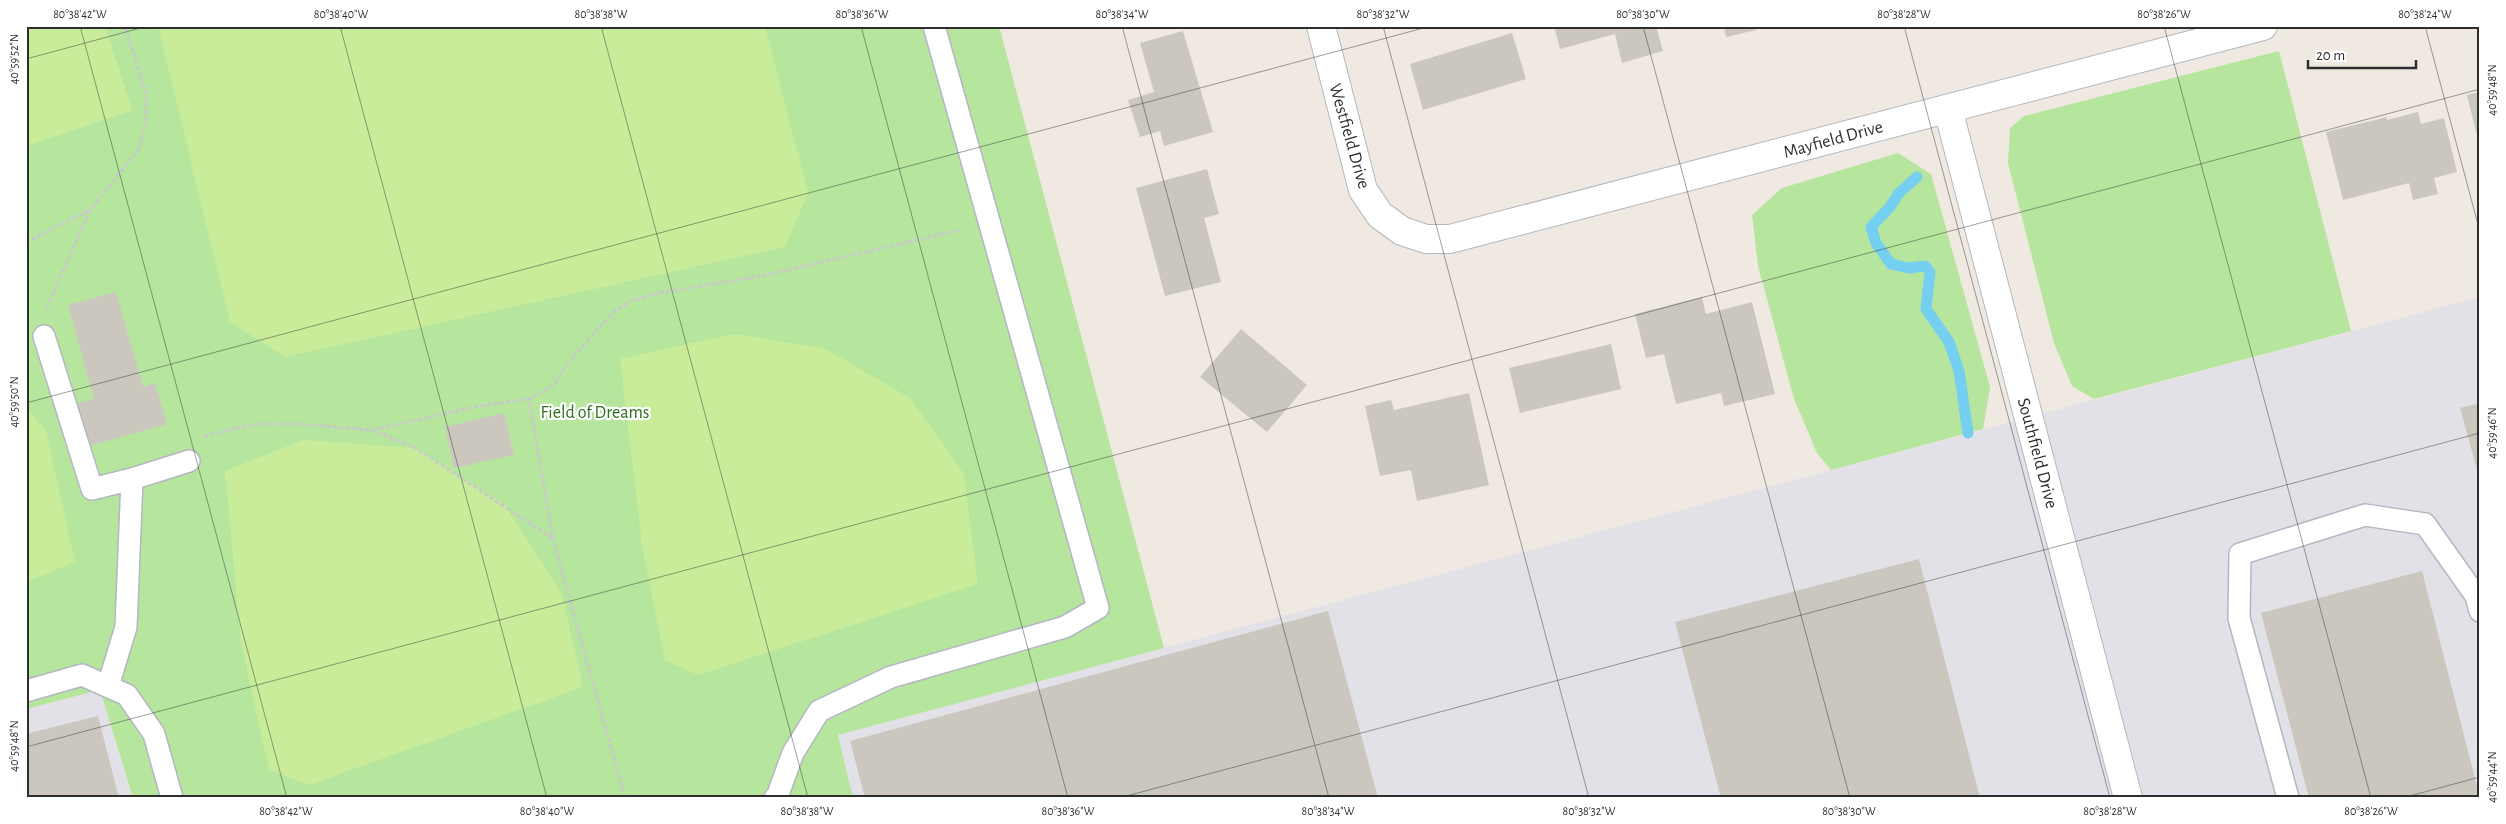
<svg xmlns="http://www.w3.org/2000/svg" width="2506" height="824" viewBox="0 0 2506 824" font-family="'Alegreya Sans',sans-serif">
<style>
.industrial{fill:#e3e1e8}
.green{fill:#b6e59e}
.pitch{fill:#c9ec9a}
.lines{fill:none;stroke-linecap:round;stroke-linejoin:round}
.stream{stroke:#75cff0;stroke-width:11}
.building{fill:#cbc7bf}
.service-casing{stroke:#b4b7c1;stroke-width:24}
.minor-casing{stroke:#b4b7c1;stroke-width:30}
.path{stroke:#c9c9c9;stroke-width:3;stroke-dasharray:4 2.5;stroke-linecap:butt}
.service{stroke:#fff;stroke-width:21}
.minor{stroke:#fff;stroke-width:28}
.ticks{fill:none;stroke:#2e2e2e;stroke-width:1;stroke-opacity:0.45}
.labels{text-anchor:middle;stroke-width:4.5;stroke-linejoin:round;paint-order:stroke}
.street-label{font-size:18px;fill:#2e2e2e;stroke:#fff}
.park-label{font-size:18px;fill:#2c6e1b;stroke:#fff}
.neatline{fill:none;stroke:#2e2e2e;stroke-width:2}
.ticks-label{font-size:12px;text-anchor:middle;fill:#2e2e2e}
</style>
<rect width="100%" height="100%" fill="#efe9e1"/>
<path class="industrial" d="M2480 297V798H853L837 735Z
M100 690 133 798H26V709Z"/>
<path class="green" d="M26 26H999L1164 648 838 735 853 798H133L100 690 26 709Z
M2279 51 2351 331 2094 399 2072 386 2054 343 2008 163 2010 128 2024 116Z
M1898 153 1931 174 1990 387 1983 429 1831 470 1817 453 1794 399 1758 266 1752 215 1782 188Z"/>
<path class="pitch" d="M26 26H105L132 110 26 146Z
M158 26H765L808 193 785 247 285 357 230 322Z
M733 334 824 348 910 398 964 474 978 584 698 675 665 660 642 545 620 359Z
M26 407 46 431 75 562 26 582Z
M303 440 416 448 505 505 562 594 583 687 309 785 269 770 241 643 225 471Z"/>
<g class="lines">
<path class="stream" d="M1917 177 1899 193 1890 207 1871 227 1876 243 1891 264 1909 268 1925 266 1930 272 1926 309 1949 342 1959 371 1968 433"/>
</g>
<path class="building" d="M1554 26H1656L1663 51 1622 63 1615 34 1560 49Z
M1724 26H1756V30L1726 37Z
M1183 31 1213 132 1164 146 1160 131 1140 137 1128 100 1154 92 1140 43Z
M1512 33 1526 79 1423 110 1410 64Z
M2480 92V144H2479L2467 95Z
M2418 112 2421 124 2444 118 2457 172 2434 178 2438 194 2413 200 2409 183 2343 200 2326 132 2387 117V120Z
M1207 169 1219 214 1204 218 1221 282 1165 296 1136 188Z
M116 292 143 387 155 383 167 424 86 447 74 404 94 399 68 305Z
M1702 297 1706 314 1752 302 1775 394 1724 406 1721 393 1676 404 1664 354 1646 358 1635 314Z
M1241 329 1307 385 1267 432 1200 377Z
M1611 344 1621 389 1520 413 1509 368Z
M1469 393 1489 485 1417 501 1411 470 1380 476 1365 406 1391 400 1394 410Z
M2480 403V477H2479L2460 408Z
M504 413 514 455 454 468 445 427Z
M1919 559 1980 798H1721L1675 622Z
M2422 571 2480 798H2309L2261 613Z
M1328 611 1378 798H865L850 741Z
M98 716 119 798H26V734Z"/>
<g class="lines">
<g class="service-casing">
<path id="service" d="M44 336 92 489 132 479
M108 686 126 627 132 479 189 461
M26 691 82 675 127 695 154 734 172 798
M775 798 777 797 793 753 819 711 891 677 1065 627 1098 608 934 26
M2288 798 2239 618 2240 554 2365 515 2425 524 2476 596 2480 611"/>
</g>
<g class="minor-casing">
<path id="minor" d="M1321 26 1363 190 1380 215 1402 231 1426 239H1450L2263 26
M1948 109 2128 798"/>
</g>
<path class="path" d="M26 242 90 210
M47 308 90 210 139 149 146 120V93L125 26
M373 430 478 406 529 399
M204 436 256 424H298L372 430 416 448 553 539
M625 798 553 539 529 399 554 385 565 367 602 324 616 310 633 300 659 293 762 276 960 230"/>
<use href="#service" class="service"/>
<use href="#minor" class="minor"/>
</g>
<path class="ticks" d="M80 26 287 798M340 26 547 798M601 26 808 798M861 26 1068 798M1122 26 1329 798M1383 26 1589 798M1643 26 1850 798M1904 26 2110 798M2164 26 2371 798M2425 26 2480 232M26 59 148 26M26 403 1431 26M26 747 2480 89M1119 798 2480 433M2402 798 2480 777"/>
<g class="labels">
<g class="street-label">
<text transform="translate(1350 136) rotate(74)" y="6">Westfield Drive</text>
<text transform="translate(1833 139) rotate(-15)" y="6">Mayfield Drive</text>
<text transform="translate(2038 453) rotate(75)" y="6">Southfield Drive</text>
</g>
<g class="park-label">
<text x="595" y="418">Field of Dreams</text>
</g>
</g>
<rect width="2506" height="824" fill="none" stroke="#ffffff" stroke-width="55"/>
<path d="M2308 60v8h108v-8" fill="none" stroke="#2e2e2e" stroke-width="2.5"/>
<text x="2316" y="60" font-size="15" fill="#2e2e2e" stroke="#ffffff" stroke-width="4" paint-order="stroke">20 m</text>
<rect x="28" y="28" width="2450" height="768" class="neatline"/>
<g class="ticks-label">
<text x="80" y="18">80°38'42"W</text>
<text x="341" y="18">80°38'40"W</text>
<text x="601" y="18">80°38'38"W</text>
<text x="862" y="18">80°38'36"W</text>
<text x="1122" y="18">80°38'34"W</text>
<text x="1383" y="18">80°38'32"W</text>
<text x="1643" y="18">80°38'30"W</text>
<text x="1904" y="18">80°38'28"W</text>
<text x="2164" y="18">80°38'26"W</text>
<text x="2425" y="18">80°38'24"W</text>
<text transform="translate(14 59) rotate(-90)" y="4">40°59'52"N</text>
<text transform="translate(2492 90) rotate(-90)" y="4">40°59'48"N</text>
<text transform="translate(14 402) rotate(-90)" y="4">40°59'50"N</text>
<text transform="translate(2492 433) rotate(-90)" y="4">40°59'46"N</text>
<text transform="translate(14 746) rotate(-90)" y="4">40°59'48"N</text>
<text transform="translate(2492 777) rotate(-90)" y="4">40°59'44"N</text>
<text x="286" y="815">80°38'42"W</text>
<text x="547" y="815">80°38'40"W</text>
<text x="807" y="815">80°38'38"W</text>
<text x="1068" y="815">80°38'36"W</text>
<text x="1328" y="815">80°38'34"W</text>
<text x="1589" y="815">80°38'32"W</text>
<text x="1849" y="815">80°38'30"W</text>
<text x="2110" y="815">80°38'28"W</text>
<text x="2371" y="815">80°38'26"W</text>
</g>
</svg>
